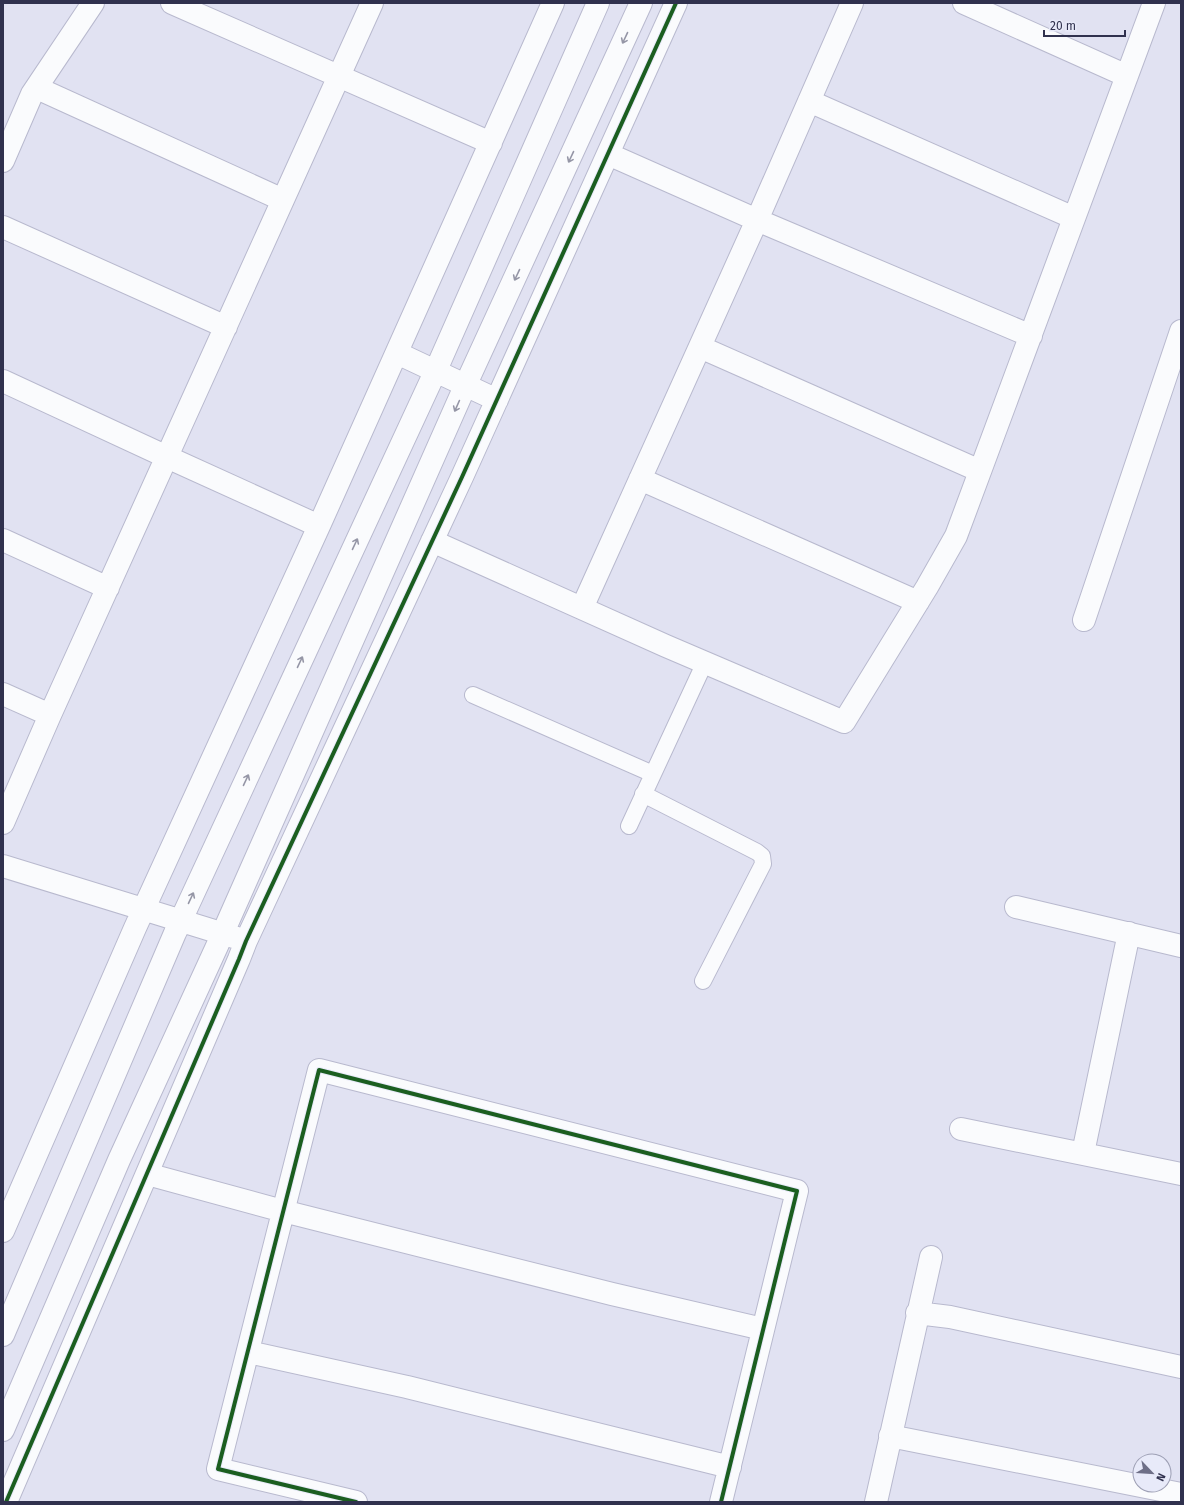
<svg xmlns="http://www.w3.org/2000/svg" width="1184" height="1505" viewBox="0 0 1184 1505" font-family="'Fira Sans',sans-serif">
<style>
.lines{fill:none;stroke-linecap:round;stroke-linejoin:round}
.service-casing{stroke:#b8b9ce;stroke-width:18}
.minor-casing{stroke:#b8b9ce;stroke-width:24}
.service{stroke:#fafbfd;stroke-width:16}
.minor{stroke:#fafbfd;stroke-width:22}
.cycleway-casing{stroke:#e8eaf9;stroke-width:6}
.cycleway{stroke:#1b5e20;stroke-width:4}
.oneway{stroke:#9596a6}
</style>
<rect width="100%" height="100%" fill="#e1e2f2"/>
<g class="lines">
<g class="service-casing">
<path id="service" d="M473 695 653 774
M643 794 757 852 762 856 763 864 703 981
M629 826 705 662"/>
</g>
<g class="minor-casing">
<path id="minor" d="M172 3 491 143
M964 3 1127 76
M37 88 283 200
M809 101 1074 218
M608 154 757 220 1031 336
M3 161 32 94 93 3
M3 227 226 327
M700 347 980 471
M397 353 497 400
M3 381 167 457 319 526
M640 479 918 602
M3 540 108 588
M432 541 666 646 844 722 927 587 956 536 1154 3
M582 608 757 220 852 3
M1084 620 1181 331
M3 694 50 715
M3 823 50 715 372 3
M3 866 237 938
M1016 907 1181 946
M961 1129 1181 1174
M1083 1153 1129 933
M147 1174 283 1211 612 1294 763 1329
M3 1231 135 928 319 526 553 3
M917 1313 950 1317 1181 1367
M3 1335 175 933 436 370 598 3
M248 1352 407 1387 730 1467
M3 1430 119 1160 218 944 466 384 641 3
M890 1436 1181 1494
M6 1502 239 959 246 941 462 477 676 3
M356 1502 218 1469 319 1070 797 1191 721 1502
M876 1502 931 1257"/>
</g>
<use href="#service" class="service"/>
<use href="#minor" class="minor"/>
<g class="cycleway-casing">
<path id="cycleway" d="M6 1502 239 959 246 941 462 477 676 3
M356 1502 218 1469 319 1070 797 1191 721 1502"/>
</g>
<use href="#cycleway" class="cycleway"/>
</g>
<defs><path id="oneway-shaft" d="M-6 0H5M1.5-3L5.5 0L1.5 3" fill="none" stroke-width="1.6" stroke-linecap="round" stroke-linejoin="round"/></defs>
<g class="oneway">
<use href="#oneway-shaft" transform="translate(625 38) rotate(115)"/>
<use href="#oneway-shaft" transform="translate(571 157) rotate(115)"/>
<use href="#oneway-shaft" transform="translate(517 275) rotate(115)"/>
<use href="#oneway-shaft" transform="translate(457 406) rotate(114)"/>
<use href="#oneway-shaft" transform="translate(355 544) rotate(-65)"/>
<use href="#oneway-shaft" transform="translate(300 662) rotate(-65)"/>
<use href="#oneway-shaft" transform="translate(246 780) rotate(-65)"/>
<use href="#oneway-shaft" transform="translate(191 898) rotate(-65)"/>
</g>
<rect width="1184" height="1505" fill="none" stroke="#30314e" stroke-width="8"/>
<g transform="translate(1152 1473) rotate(115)"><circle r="19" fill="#e8eaf9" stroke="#9ea0b5"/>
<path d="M0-3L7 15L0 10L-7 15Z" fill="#6e6f87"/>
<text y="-6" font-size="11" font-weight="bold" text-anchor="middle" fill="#30314e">N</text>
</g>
<path d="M1044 30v6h81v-6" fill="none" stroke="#30314e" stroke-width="2"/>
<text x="1050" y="30" font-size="12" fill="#30314e" stroke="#e8eaf9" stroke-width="3" paint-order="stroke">20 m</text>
</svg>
